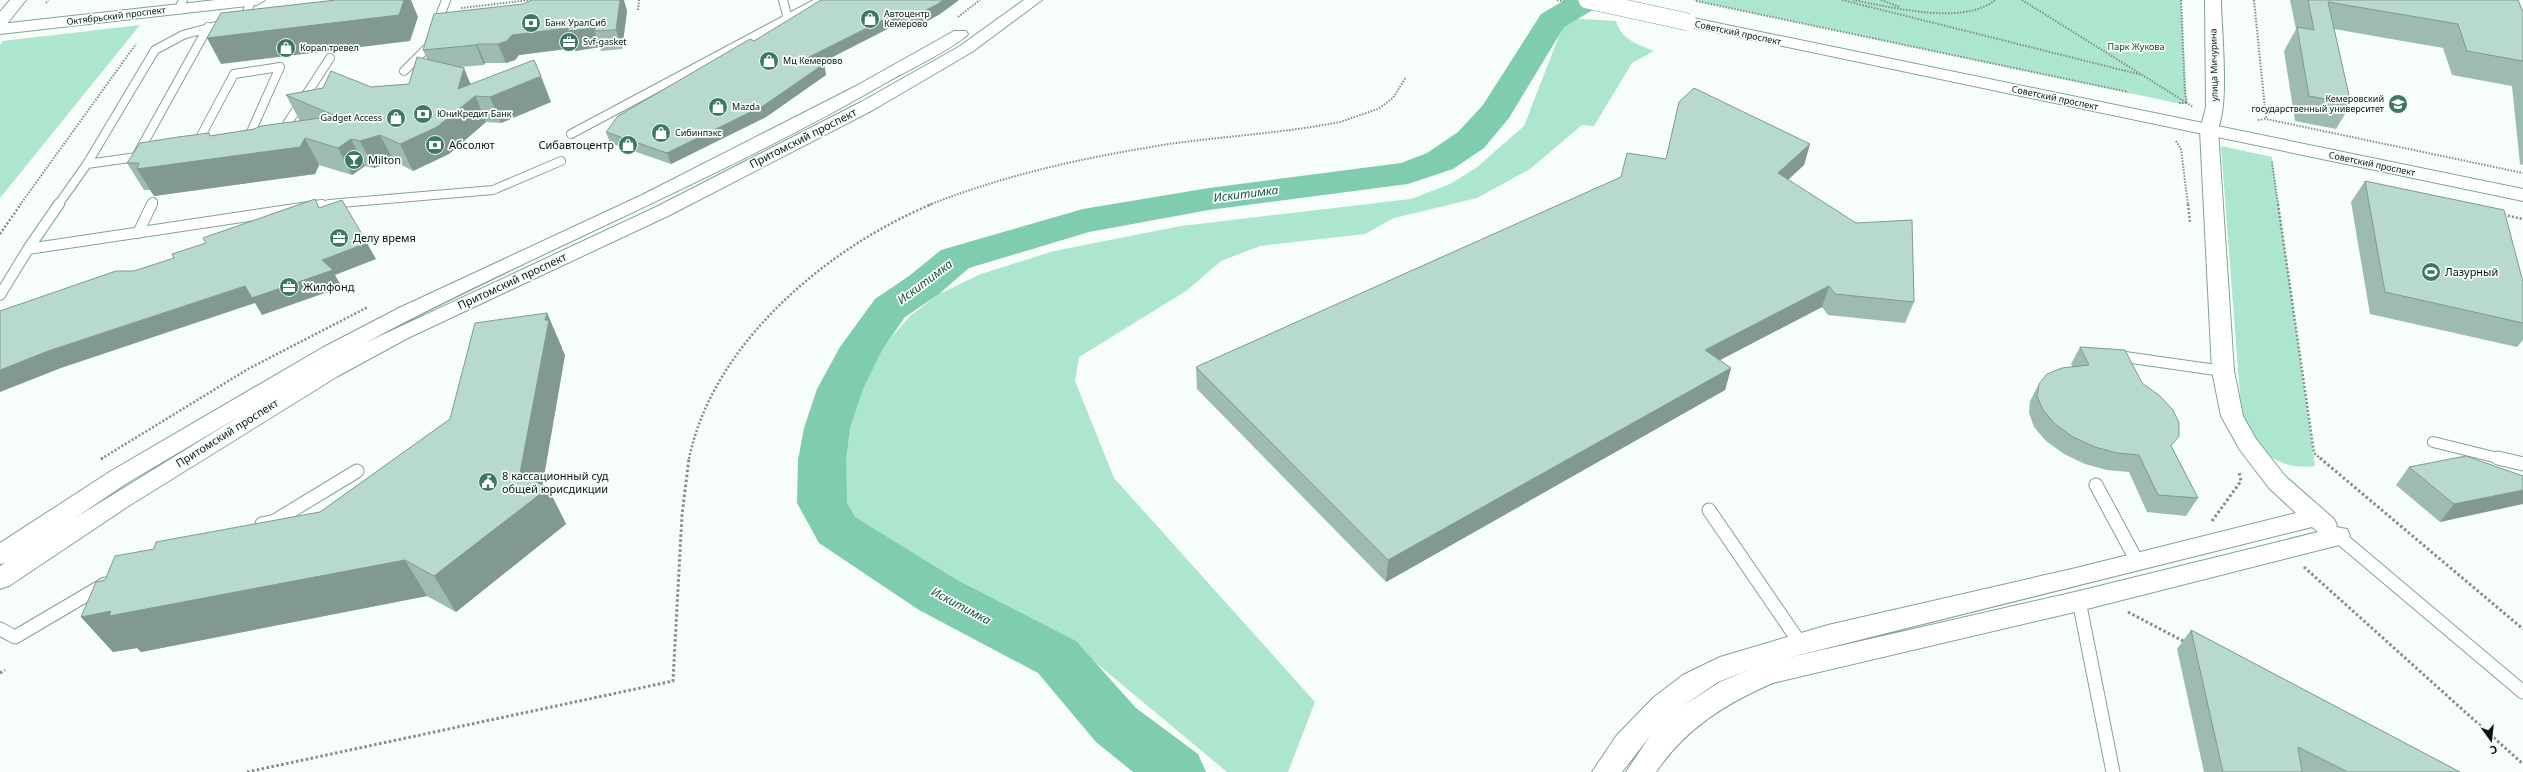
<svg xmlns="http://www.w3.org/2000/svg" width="2523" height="772" viewBox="0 0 2523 772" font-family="'Noto Sans',sans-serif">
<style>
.green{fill:#ace6ce}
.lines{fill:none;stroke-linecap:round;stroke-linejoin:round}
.river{fill:#80ccaf;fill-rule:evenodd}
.service-far2-casing{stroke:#82a396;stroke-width:10}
.service-far1-casing{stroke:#82a396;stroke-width:12}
.service-casing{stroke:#82a396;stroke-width:15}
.tertiary-casing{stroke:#82a396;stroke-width:2}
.secondary-casing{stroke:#82a396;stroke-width:2}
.primary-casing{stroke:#82a396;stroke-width:2}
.path-far2{stroke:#838d89;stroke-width:2;stroke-dasharray:1.5 1.5;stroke-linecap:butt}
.path-far1{stroke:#838d89;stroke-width:2.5;stroke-dasharray:2 2;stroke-linecap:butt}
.path{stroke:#838d89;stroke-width:3;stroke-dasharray:2.5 2.5;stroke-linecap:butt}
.service-far2{stroke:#fff;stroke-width:8}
.service-far1{stroke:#fff;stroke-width:10}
.service{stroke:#fff;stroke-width:13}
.tertiary{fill:#fff;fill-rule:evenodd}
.secondary{fill:#fff;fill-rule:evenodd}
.primary{fill:#fff;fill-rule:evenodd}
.primary-bridge-casing{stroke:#82a396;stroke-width:18;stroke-linecap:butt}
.path-bridge{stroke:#838d89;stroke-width:2;stroke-dasharray:1.5 1.5;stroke-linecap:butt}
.primary-bridge{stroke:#fff;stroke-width:17}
.wall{fill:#9ebbaf}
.shaded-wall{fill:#81998f}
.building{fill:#b8dacc;stroke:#81998f}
.labels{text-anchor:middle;stroke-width:3.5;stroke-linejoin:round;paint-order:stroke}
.far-poi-label{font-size:9px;fill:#091611;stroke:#f6fdfa;text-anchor:start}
.far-street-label{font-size:9px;fill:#091611;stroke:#f6fdfa}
.far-park-label{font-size:9px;fill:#15392d;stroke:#f6fdfa}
.street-label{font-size:11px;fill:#091611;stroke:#f6fdfa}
.poi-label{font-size:11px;fill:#091611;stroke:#f6fdfa;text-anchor:start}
.water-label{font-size:12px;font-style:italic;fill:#165340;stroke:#f6fdfa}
</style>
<rect width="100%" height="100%" fill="#f6fdfa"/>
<path class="green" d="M1692 0H2181L2187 103 2181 104Z
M1566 18 1616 21C1621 40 1638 44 1654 51L1632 63 1594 126 1582 125 1530 169 1477 198 1394 218 1365 234 1260 246 1221 261 1186 291 1079 357 1075 381 1114 478 1315 702 1288 772H1227L1078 648 971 589 926 567 867 557 850 547 834 507 831 457 846 409 883 347 910 316 939 294 981 274 1054 251 1181 226 1411 199 1450 184 1476 168 1524 126Z
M140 25 0 198V45L3 41Z
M2221 146 2272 157 2315 466C2276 472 2248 445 2241 409Z"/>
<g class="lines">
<path class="river" d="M1565 0H1603L1598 7 1564 27 1509 118 1484 148 1453 169 1408 184 1209 210 1089 232 969 268 939 294 905 317 882 350 863 389 850 428 846 460 847 503 855 517 957 580 1076 641 1136 708 1198 754 1206 772H1133L1096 742 1038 673 919 610 819 543 797 503 798 460 804 428 817 389 840 347 875 299 909 276 941 250 1083 209 1209 188 1401 163 1427 153 1458 132 1483 105 1541 14Z"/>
<g class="service-far2-casing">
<path id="service-far2" d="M783 0 788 19
M179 9 183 0
M404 71 429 46 446 0
M571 134 822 0
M285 135 287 124 330 58
M195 147 234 74 280 67 247 141
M137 155 208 27
M87 164 144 156
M329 204 493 190 561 161
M58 205 87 164 155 50 183 35 245 18 251 0
M151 205 153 202
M319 205H322"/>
</g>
<g class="service-far1-casing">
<path id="service-far1" d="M59 204 28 249 322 205
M138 233 152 204
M0 295 28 249
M2125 357 2223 371
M2433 442 2502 459"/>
</g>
<g class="service-casing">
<path id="service" d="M2498 458 2523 464
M2096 485 2138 563
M1709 510 1800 643
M262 524 273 522 357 471
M2338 536 2523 692
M2079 601 2113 772
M0 629 15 637 105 584"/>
</g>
<g class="tertiary-casing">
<path id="tertiary" d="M10 0H26L6 25 0 27V12Z
M2205 0H2221C2221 30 2231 111 2215 134H2203L2200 130 2206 107Z"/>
</g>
<g class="secondary-casing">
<path id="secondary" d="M1024 0H1042L972 52 873 110 670 215 408 338 338 376 127 507 9 586 0 589V566L5 563 0 564V543L111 471 322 348 399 308 642 195 856 86 954 31H966L968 34C961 44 904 73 889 81 720 179 538 251 365 343L656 207 861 102 960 46ZM242 415 75 518 127 483Z
M2209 125 2215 126 2218 130 2234 371 2243 416 2256 439 2285 476 2334 519 2337 525 2336 527 2347 529 2350 536 2347 543 2079 611 1773 683C1726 703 1685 729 1656 772H1626L1650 736 1622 772H1592L1617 735 1654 697 1683 675 1720 657 1828 625 2076 568 2296 513 2269 488 2240 450 2221 416 2212 371 2200 130 2203 126ZM2312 527 2318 532 2079 591 1787 658ZM1751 669 1720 682 1681 707 1718 682Z"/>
</g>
<g class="primary-casing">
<path id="primary" d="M216 0H265L257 5 0 34V24Z
M1688 17 2523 189V201L1682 25 1680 22Z"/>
</g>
<path class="path-far2" d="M1842 0 2142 75
M1853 0C1891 7 1963 26 1995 0
M1881 0 1900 7
M2022 0 2187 103H2179
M2181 0 2185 93 2187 103 2193 107
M2254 0 2266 119
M1696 1 2128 92
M46 3 48 0
M461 8 530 0
M638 10 639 0
M958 17 980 0
M2258 120 2266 119 2523 173
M2176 141 2181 149 2188 205
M2272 162 2278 205
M20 205 136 44
M929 205C1007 174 1087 157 1169 144 1226 136 1284 133 1340 122L1378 109 1393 98 1406 77"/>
<path class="path-far1" d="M2188 204 2190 222
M2278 204 2314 453 2321 459
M2504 215 2523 219
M0 234 21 204
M101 459 248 369 368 307
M689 459C712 344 828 247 932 204"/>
<path class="path" d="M2320 458 2523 629
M101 459 103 458
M2212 521 2241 481 2239 472
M2304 567 2523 764
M2128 612 2185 642
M0 673 5 670
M247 772 673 681 682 515 689 458"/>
<use href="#service-far2" class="service-far2"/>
<use href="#service-far1" class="service-far1"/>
<use href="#service" class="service"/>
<use href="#tertiary" class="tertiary"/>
<use href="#secondary" class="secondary"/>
<use href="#primary" class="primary"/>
<g class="primary-bridge-casing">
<path id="primary-bridge" d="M1587 0 1688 22"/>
</g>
<path class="path-bridge" d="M1557 0 1566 2"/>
<use href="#primary-bridge" class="primary-bridge"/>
</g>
<path class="wall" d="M959 0 940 14 918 26 899 23 821 63 824 64 826 75 766 117 671 164 610 143 606 132 754 41Z
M2290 0H2518L2523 12V165L2520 164 2512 86 2452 75 2443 48 2334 29 2351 104 2336 129 2295 121 2284 51 2296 29Z
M627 11 622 49 601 51 600 47 575 51 574 48 519 55 515 60 506 63H485L484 65 460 67 471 84 551 102 501 123 486 122 449 154 413 171 394 161 374 168 365 166 352 175 319 165 315 174 154 196 150 190H144L127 163 210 136 254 129 300 121 286 95 323 88 371 87 409 84 427 59 423 50Z
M1810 144 1804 165 1788 180 1914 302 1905 323 1828 315 1822 307 1720 360 1731 368 1725 390 1386 582 1197 389 1196 367 1666 159Z
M2365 181 2523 282V340L2517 347 2370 314 2351 202Z
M547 313 562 348V349L565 355 542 485 548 488 566 524 456 612 427 596 141 652 137 648 113 652 81 617 105 580 154 549 320 512 450 419Z
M2080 347 2172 447 2198 498 2186 516 2147 512 2129 472 2107 470 2085 464 2064 454 2046 441 2034 427 2029 413 2030 401 2039 384 2073 367 2071 364Z
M2409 467 2523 476 2440 522 2396 485Z
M2191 630 2460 772H2204L2177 649Z"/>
<path class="shaded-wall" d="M404 0H411L418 17 410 41 221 64 207 38Z
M620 0H624L627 11 622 49 616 30Z
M943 0H959L940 14 918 26 916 15Z
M897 13 899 23 809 69 807 58Z
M568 28H595L594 31 600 47 575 51 574 48 519 55 515 60 506 63 498 44 512 35Z
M477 44 485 63 484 65 476 45Z
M824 64 826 75 766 117 671 164 667 153Z
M464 68 486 122 449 154 413 171 400 144 458 89Z
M541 76 551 102 501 123 490 97Z
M380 135 394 161 374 168 360 141Z
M305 138 319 165 315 174 154 196 137 169Z
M351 139 365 166 352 175 338 148Z
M1810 144 1804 165 1772 194 1778 173Z
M367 243 376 259 335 275 342 287 262 315 255 303 61 368 0 392V370L48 351 245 286 322 260Z
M1829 286 1822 307 1699 371 1705 350Z
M547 313 562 348V349L565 355 541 494 548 488 566 524 456 612 434 576 520 473Z
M1731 368 1725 390 1386 582 1388 560Z
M2523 490V504L2440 522 2454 504Z
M405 560 427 596 141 652 137 648 113 652 81 617 111 611Z"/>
<path class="building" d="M336 0H404L399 15 207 38 221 13Z
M532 0H620L616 30 594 31 595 28 568 31V28L512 35 507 41 498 44H477L476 45 423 50 434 14 523 4Z
M821 0H943L938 4 916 15 897 13 807 58 824 64 763 106 667 153 606 132 618 116 750 39 754 41Z
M2308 0H2518L2523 12V61L2467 51 2458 24 2328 2 2351 104 2309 96 2297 27 2314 30Z
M417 57 464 68 458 89 534 60 541 76 490 97 475 96 437 127 400 144 380 135 360 141 351 139 338 148 305 138 300 147 137 169 139 163H127L140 143 178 137 209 133 210 136 254 129 261 126 336 116 286 95 323 88 331 71 371 87 409 84Z
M1694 88 1810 144 1778 173 1856 223 1912 220 1914 302 1835 294 1829 286 1705 350 1731 368 1388 560 1196 367 1621 177 1627 153 1666 159 1679 102Z
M2365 181 2504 210 2523 282V323L2385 292Z
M315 199 319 208 342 200 367 243 322 260 333 270 252 298 245 286 48 351 0 370V311L116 271H134L174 258 172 254 206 243 203 238Z
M547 313 545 320H549L520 473 548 488 434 576 405 560 109 616 111 611 81 617 96 582 105 580 115 556 154 549 156 542 320 512 450 419 475 323Z
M2080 347 2125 350 2142 383 2160 396 2173 410 2179 423V436L2171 446 2198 498 2158 495 2139 455 2117 453 2095 447 2073 437 2055 424 2043 410 2037 396 2039 384 2047 374 2062 368 2089 365Z
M2466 456 2523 476V490L2454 504 2409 467Z
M2191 630 2460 772H2348L2298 747 2302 772H2223Z"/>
<defs>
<g id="shop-disc" transform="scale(1)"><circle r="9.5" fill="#3c7862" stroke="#f6fdfa"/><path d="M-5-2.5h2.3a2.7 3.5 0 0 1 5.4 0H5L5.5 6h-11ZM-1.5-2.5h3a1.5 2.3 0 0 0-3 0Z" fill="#fff"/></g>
<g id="bank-disc" transform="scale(1)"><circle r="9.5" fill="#3c7862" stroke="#f6fdfa"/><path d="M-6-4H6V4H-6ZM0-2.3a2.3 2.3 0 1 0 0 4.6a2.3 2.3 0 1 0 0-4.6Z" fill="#fff"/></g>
<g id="office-disc" transform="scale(1)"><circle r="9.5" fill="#3c7862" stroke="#f6fdfa"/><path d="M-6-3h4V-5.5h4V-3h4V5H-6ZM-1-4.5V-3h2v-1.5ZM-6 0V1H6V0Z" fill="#fff"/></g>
<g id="university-disc" transform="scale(1)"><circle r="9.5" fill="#3c7862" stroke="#f6fdfa"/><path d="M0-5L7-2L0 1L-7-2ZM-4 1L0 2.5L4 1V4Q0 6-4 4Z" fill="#fff"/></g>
<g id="bar-disc" transform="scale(1)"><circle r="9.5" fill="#3c7862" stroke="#f6fdfa"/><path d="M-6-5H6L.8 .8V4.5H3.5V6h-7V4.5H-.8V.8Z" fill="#fff"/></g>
<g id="stadium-disc" transform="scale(1)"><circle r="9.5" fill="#3c7862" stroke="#f6fdfa"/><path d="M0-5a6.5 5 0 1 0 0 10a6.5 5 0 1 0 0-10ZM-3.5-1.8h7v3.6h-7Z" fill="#fff"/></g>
<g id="civic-disc" transform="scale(1)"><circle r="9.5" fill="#3c7862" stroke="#f6fdfa"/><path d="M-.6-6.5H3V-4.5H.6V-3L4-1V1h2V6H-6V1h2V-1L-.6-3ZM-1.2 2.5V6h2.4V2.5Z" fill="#fff"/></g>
</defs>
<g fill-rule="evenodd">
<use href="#shop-disc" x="870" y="19"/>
<use href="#bank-disc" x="531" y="23"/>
<use href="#office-disc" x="569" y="42"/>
<use href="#shop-disc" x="286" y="48"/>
<use href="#shop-disc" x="769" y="61"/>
<use href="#university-disc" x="2398" y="104"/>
<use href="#shop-disc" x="718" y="107"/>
<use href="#bank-disc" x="423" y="114"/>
<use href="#shop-disc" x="396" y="118"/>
<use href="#shop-disc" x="661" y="133"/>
<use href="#bank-disc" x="435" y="145"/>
<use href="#shop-disc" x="628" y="145"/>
<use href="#bar-disc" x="354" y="160"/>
<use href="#office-disc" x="339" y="238"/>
<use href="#stadium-disc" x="2431" y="272"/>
<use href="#office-disc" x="289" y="287"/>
<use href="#civic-disc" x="488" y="482"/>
</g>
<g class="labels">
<g class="far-poi-label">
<text x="884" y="17">Автоцентр<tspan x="884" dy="10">Кемерово</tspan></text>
<text x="545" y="26">Банк УралСиб</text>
<text x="583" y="45">Svf-gasket</text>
<text x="300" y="51">Корал тревел</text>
<text x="783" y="64">Мц Кемерово</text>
<text x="2384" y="102" text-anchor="end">Кемеровский<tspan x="2384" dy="10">государственный университет</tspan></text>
<text x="732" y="110">Mazda</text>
<text x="437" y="117">ЮниКредит Банк</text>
<text x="382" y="121" text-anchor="end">Gadget Access</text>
<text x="675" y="136">Сибинпэкс</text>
</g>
<g class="far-street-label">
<text transform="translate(116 16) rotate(-7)" y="3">Октябрьский проспект</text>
<text transform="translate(1738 33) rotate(12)" y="3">Советский проспект</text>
<text transform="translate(2214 65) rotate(-91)" y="3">улица Мичурина</text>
<text transform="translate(2055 98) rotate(12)" y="3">Советский проспект</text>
<text transform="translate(2372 164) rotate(12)" y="3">Советский проспект</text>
</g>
<g class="far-park-label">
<text x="2136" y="50">Парк Жукова</text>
</g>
<g class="street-label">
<text transform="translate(803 138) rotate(-27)" y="4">Притомский проспект</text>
<text transform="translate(512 281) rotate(-25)" y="4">Притомский проспект</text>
<text transform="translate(227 433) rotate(-32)" y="4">Притомский проспект</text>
</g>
<g class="poi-label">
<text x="449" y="149">Абсолют</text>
<text x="614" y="149" text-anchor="end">Сибавтоцентр</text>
<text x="368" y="164">Milton</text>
<text x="353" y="242">Делу время</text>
<text x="2445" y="276">Лазурный</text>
<text x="303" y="291">Жилфонд</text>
<text x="502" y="480">8 кассационный суд<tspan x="502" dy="13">общей юрисдикции</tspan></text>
</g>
<g class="water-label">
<text transform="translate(1246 194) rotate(-7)" y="4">Искитимка</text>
<text transform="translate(925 282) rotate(-37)" y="4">Искитимка</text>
<text transform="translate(961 606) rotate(28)" y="4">Искитимка</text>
</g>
</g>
<g transform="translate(2491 740) rotate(165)" stroke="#f6fdfa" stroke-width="3" paint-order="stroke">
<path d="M0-3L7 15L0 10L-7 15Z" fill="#091611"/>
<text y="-6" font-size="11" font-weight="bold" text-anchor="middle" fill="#091611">С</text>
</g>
</svg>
